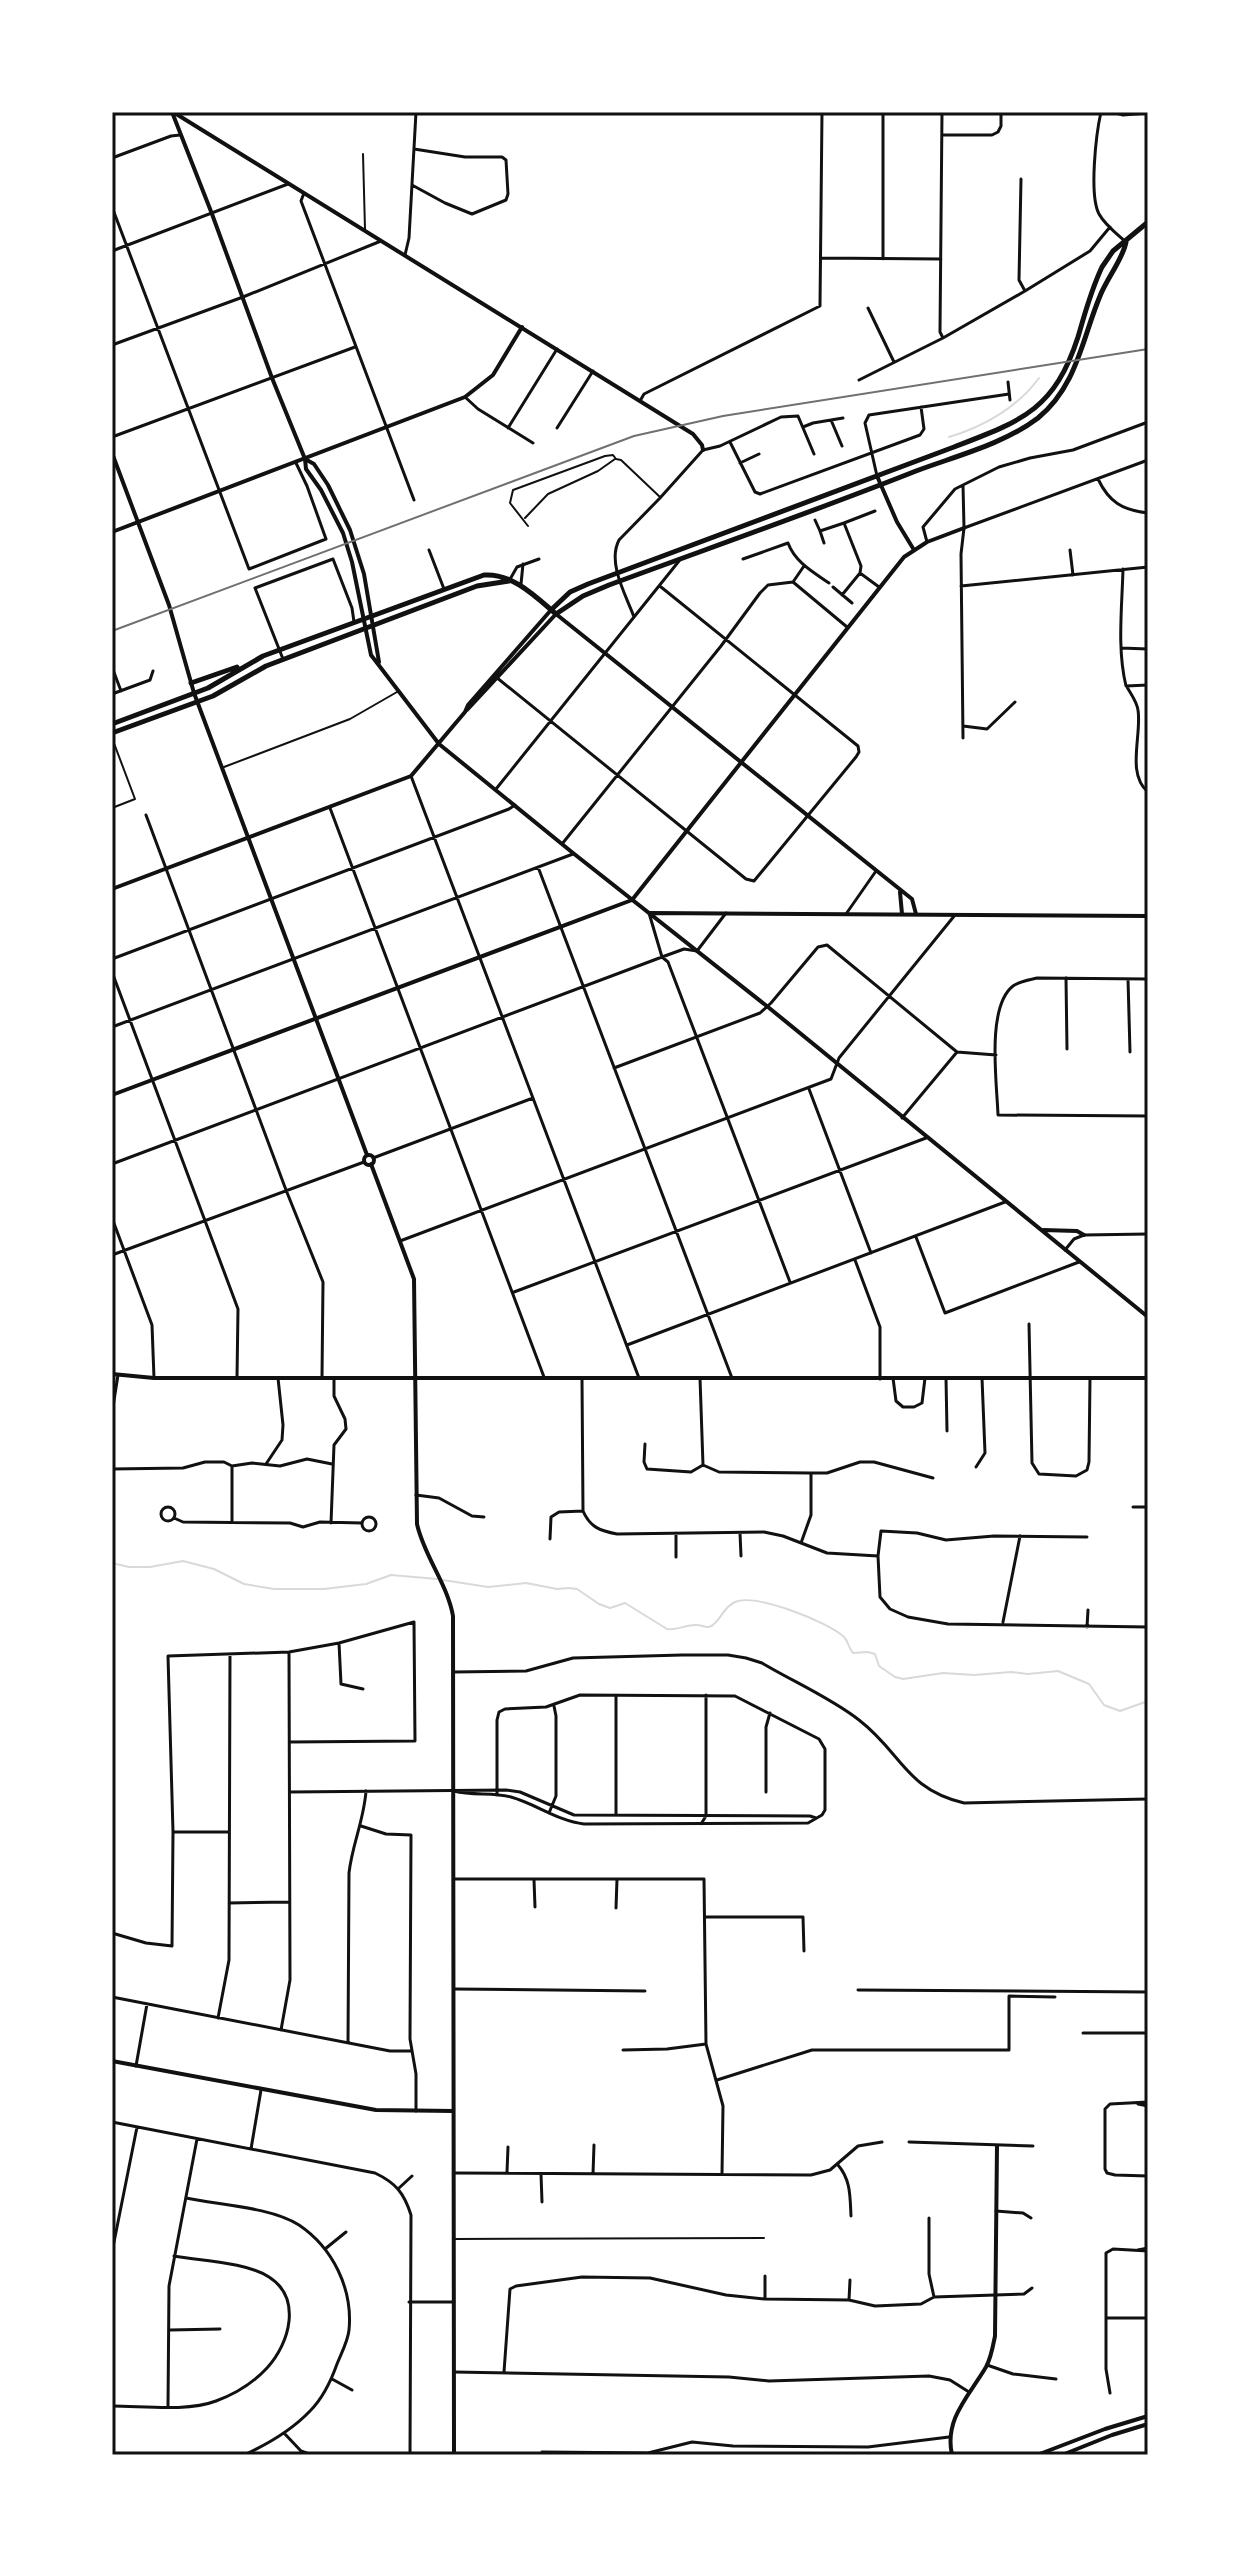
<svg xmlns="http://www.w3.org/2000/svg" width="1260" height="2567" viewBox="0 0 1260 2567" font-family="'Titillium Web',sans-serif">
<style>
.lines{fill:none;stroke-linecap:round;stroke-linejoin:round}
.stream{stroke:#d9d9d9;stroke-width:2}
.service{stroke:#111;stroke-width:2}
.minor{stroke:#111;stroke-width:3}
.tertiary{stroke:#111;stroke-width:4}
.secondary{stroke:#111;stroke-width:4}
.primary{stroke:#111;stroke-width:5}
.rail{stroke:#707070;stroke-width:2}
.neatline{fill:none;stroke:#111;stroke-width:3}
</style>
<rect width="100%" height="100%" fill="#fff"/>
<g class="lines">
<path class="stream" d="M949 437C983 427 1018 407 1039 378
M112 1563 129 1567H150L183 1561 214 1569 244 1584 274 1589H324L366 1584 391 1575 437 1579
M443 1580 488 1587 526 1583 557 1589 568 1588 577 1589 599 1604 610 1608 625 1603 667 1629C678 1631 686 1624 697 1625 703 1625 709 1630 714 1624 722 1617 724 1607 735 1602 756 1593 828 1622 844 1637 849 1642 848 1648 853 1653L868 1652 875 1654 879 1666 895 1677 903 1679 943 1673 974 1675 1011 1672 1028 1674 1058 1671 1089 1684 1104 1705 1120 1711 1148 1701"/>
<path class="service" d="M363 154 365 229
M525 518 548 494 598 471 615 459
M528 526 510 503 513 490 605 456 613 455 616 459 621 460 660 497
M112 738 135 799 112 808
M224 767 350 719 397 692
M455 2239 764 2238"/>
<path class="minor" d="M942 112 940 332 943 338
M1101 112C1096 134 1089 195 1099 214 1105 225 1117 234 1126 242
M1112 112 1123 115 1148 113
M942 135H992L998 132 1001 126V112
M112 158 171 136 180 135
M1021 179 1019 280 1025 291
M412 185 445 203 472 214 506 200 508 194 506 160 502 157H465L414 149
M304 193 301 201 414 500
M112 207 249 569 326 539 307 486 296 463
M112 251 288 184
M405 255 409 238 416 112
M821 258 941 259
M883 259V112
M868 308 894 362
M112 345 243 297 381 241
M859 380 943 338 1025 291 1090 251 1110 227
M1008 382 1010 400
M465 397 478 409 533 443
M640 401 644 394 820 306 822 112
M831 420 842 446
M803 427 813 423 843 418
M508 428 557 349
M557 428 593 371
M112 437 355 347
M730 442 755 492 760 494 920 435 924 429 921 407
M740 463 759 454
M877 476 865 423 869 415 1009 394
M1098 479C1109 502 1122 510 1148 513
M963 485 964 528 961 554 963 738
M815 520 820 531
M844 523 875 511
M964 528 1148 460
M927 542 923 527 955 489 999 467 1030 458 1073 450 1148 422
M824 543 820 531 844 523 861 566 860 573
M429 550 444 589
M1070 550 1073 575
M743 559 788 543C795 562 813 572 829 583
M1123 569C1122 608 1117 649 1126 686L1148 685
M509 581 517 567 539 559
M793 582 847 627
M793 582 804 566
M521 584 523 564
M961 586 1148 567
M833 587 852 603
M842 595 860 573 879 587
M634 617C626 595 607 563 619 540L660 498 703 450 720 446 781 417 798 416 814 454
M1121 648 1148 649
M283 659 255 588 333 559 352 608 354 622
M112 667 121 691
M496 677 746 879 754 881 856 757 859 752 858 746 661 587
M1127 687C1131 694 1137 702 1138 710 1142 735 1126 774 1148 792
M112 694 150 680 153 671
M963 726 987 729 1015 702
M411 776 639 1378
M496 789 679 561
M330 808 544 1377
M146 815 286 1190 323 1282 322 1377
M562 844 721 646 760 593 768 585 793 582
M538 867 732 1378
M649 913 662 957 668 962 790 1282
M846 914 876 871
M112 959 509 809 515 805
M112 972 238 1309 237 1377
M1066 978 1067 1049
M1128 979 1130 1052
M1148 979 1037 978C1029 980 1020 981 1013 986 986 1007 997 1084 998 1115L1148 1116
M112 1027 573 854
M614 1068 760 1013 771 1003 818 947 827 945 957 1052 996 1055
M809 1089 871 1253
M902 1118 957 1052
M373 1158 533 1098
M112 1164 662 957 684 949 697 951 726 913
M112 1218 152 1325 154 1378
M916 1237 945 1313 1079 1262
M400 1241 831 1079 839 1058 955 915
M1065 1250 1074 1239 1084 1235 1148 1234
M112 1255 364 1162
M855 1260 880 1327V1379
M514 1292 926 1138
M1029 1324 1032 1463 1039 1474 1076 1476 1087 1470 1089 1462 1090 1378
M627 1345 1005 1202
M700 1378 703 1465
M893 1378 896 1401 903 1407H914L922 1403 925 1378
M946 1378 947 1431
M582 1379 583 1511C590 1527 600 1531 617 1534L764 1532 783 1536 827 1553 878 1556
M112 1413 118 1375
M645 1444 644 1462 647 1469 691 1472 703 1465
M1147 1446 1148 1444
M266 1464 282 1440 283 1425 278 1378
M703 1465 719 1472 811 1473H827L860 1462H874L933 1478
M976 1467 985 1453 982 1378
M112 1469 183 1468 205 1462H224L232 1466 252 1463 280 1466 307 1459 332 1464
M416 1495 439 1498 472 1516 484 1517
M1133 1507H1148
M161 1514a7 7 0 1 1 14 0a7 7 0 1 1-14 0Z
M362 1524a7 7 0 1 1 14 0a7 7 0 1 1-14 0Z
M174 1518 183 1522 290 1523 303 1527 320 1522 362 1523
M232 1522V1466
M331 1523 334 1445 346 1429 345 1419 334 1396V1378
M676 1533V1557
M740 1533 741 1556
M1087 1537 994 1536 946 1540 917 1533 881 1531 878 1556 880 1597 890 1609 908 1617 948 1624 1148 1627
M550 1539 551 1517 559 1512 583 1511
M801 1543 811 1515V1473
M1003 1622 1020 1536
M1087 1627 1088 1610
M339 1643 341 1684 363 1689
M454 1672 526 1671 573 1658 682 1655H728L746 1658 762 1663C792 1681 831 1698 859 1720 902 1753 905 1789 964 1803L1148 1799
M454 1791C473 1796 493 1792 511 1797 536 1804 558 1821 584 1824L808 1823 822 1815 825 1810V1749L819 1739 735 1696 580 1695 546 1707 505 1709 499 1712 497 1720V1795
M290 1792 506 1790 520 1792 574 1815 810 1816 816 1818
M766 1792V1727L770 1713
M549 1813 556 1796V1716L554 1706
M616 1815V1695
M701 1824 706 1816V1695
M361 1826 386 1834 411 1835 410 2039 416 2074V2111
M173 1832H228
M454 1879H704L706 2044 723 2106 722 2174
M534 1880 535 1907
M229 1903 289 1902
M616 1908 617 1879
M705 1917H803L804 1951
M112 1933 146 1943 172 1946 173 1832 168 1656 289 1652 339 1643 414 1622 415 1741 290 1742
M454 1989 645 1991
M858 1990 1148 1992
M112 1997 390 2051H411
M218 2018 229 1960 230 1654
M281 2030 290 1980 289 1652
M1083 2033H1148
M348 2043 349 1873C352 1845 364 1820 366 1791
M623 2050 667 2049 706 2044
M136 2066 147 2004
M717 2080 812 2050H1009V1996L1055 1997
M1148 2102 1110 2104 1105 2109V2169L1107 2173 1115 2175 1148 2176
M1138 2104 1148 2106
M112 2122 375 2173C396 2183 404 2193 411 2215L410 2455
M909 2142 1033 2146
M251 2149 261 2090
M838 2165C851 2180 850 2197 851 2216
M507 2172 508 2147
M454 2173 811 2175 830 2170 858 2146 882 2142
M541 2174 542 2202
M593 2174 594 2145
M399 2188 412 2176
M186 2198C219 2205 271 2207 299 2225 333 2248 353 2289 349 2330 348 2341 341 2354 337 2364 331 2381 322 2399 310 2411 291 2431 268 2444 244 2455
M996 2211 1023 2213 1031 2218
M929 2218V2274L934 2297
M325 2249 346 2232
M1138 2250 1148 2248
M112 2252 137 2127
M765 2299V2276
M849 2300 850 2280
M409 2302H454
M1106 2318H1148
M170 2330 220 2329
M987 2365 1013 2374 1056 2379
M454 2372 729 2377 769 2381 929 2376 950 2380 969 2392
M504 2372 510 2289 516 2286 582 2277 650 2278 726 2295 765 2299 849 2300 875 2306 921 2304 934 2297 1024 2294 1032 2288
M332 2379 352 2390
M1110 2393 1106 2369V2253L1113 2249 1148 2251
M112 2406C143 2406 187 2412 216 2401 235 2394 253 2383 267 2368 290 2343 302 2298 269 2277 246 2262 202 2261 174 2256
M168 2406 169 2286 197 2139
M284 2433 301 2451 312 2455
M542 2452 648 2453 692 2442 733 2446 868 2447 949 2437"/>
<path class="tertiary" d="M173 112 693 434 702 445 703 450
M112 453 169 605 194 693 367 1155
M877 476 897 522 914 550
M112 532 465 397 493 375 522 327
M556 614 912 899 916 914
M900 892 902 914
M632 900 904 557 927 542 964 528
M364 1160a5 5 0 1 1 10 0a5 5 0 1 1-10 0Z
M371 1164 414 1279 417 1524C424 1556 447 1583 453 1616L454 2455
M112 1374 154 1378H1148
M112 2061 376 2110 453 2111
M952 2455C944 2419 969 2396 986 2367 991 2358 993 2346 995 2336L997 2146"/>
<path class="secondary" d="M172 112 212 214 272 378 305 459 306 469 321 490 343 533 352 562 371 655 439 744 573 853 768 1007 1148 1317
M305 459 314 464 328 485 350 530 364 574 379 662
M467 710 556 614
M112 889 411 776 465 712 468 705 551 610
M650 913 1148 916
M112 1095 632 900
M1043 1230 1077 1231 1084 1235
M1037 2455 1105 2429 1148 2416
M1062 2455 1112 2435 1148 2424"/>
<path class="primary" d="M551 610 570 592 588 584 954 447C1021 421 1054 411 1078 337 1085 313 1091 290 1102 267L1113 251 1148 222
M191 683 237 667
M112 724 208 688 263 656 484 575C512 573 535 596 556 614L583 596 609 585C712 547 815 511 916 471 956 456 1004 444 1038 418 1077 386 1082 339 1100 296 1107 278 1123 259 1126 242
M112 733 213 696 266 666 477 586 509 581"/>
<path class="rail" d="M112 631 634 436 723 416 1148 349"/>
</g>
<rect width="1260" height="2567" fill="none" stroke="#ffffff" stroke-width="228"/>
<rect x="114" y="114" width="1032" height="2339" class="neatline"/>
</svg>
